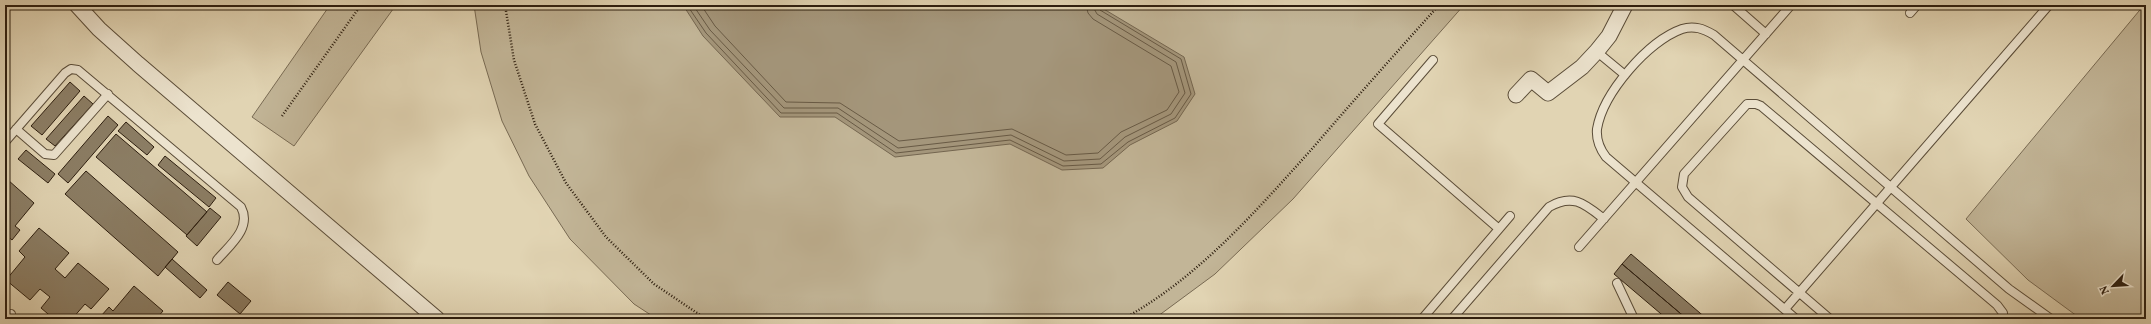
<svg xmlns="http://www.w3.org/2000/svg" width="2151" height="324" viewBox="0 0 2151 324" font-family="Vollkorn,serif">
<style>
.green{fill:#c2b597;stroke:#786a53}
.water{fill:#a4967b;stroke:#746650}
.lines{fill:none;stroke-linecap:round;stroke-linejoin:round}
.shore{stroke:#685a45;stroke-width:1}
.building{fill:#8b7d64;stroke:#2d1e0f}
.lane-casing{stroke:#5a4c38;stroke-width:10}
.street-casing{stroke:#5a4c38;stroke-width:17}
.path{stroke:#2d1e0f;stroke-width:2.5;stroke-dasharray:1 2;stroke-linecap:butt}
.lane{stroke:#ece3ce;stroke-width:8}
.street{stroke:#ece3ce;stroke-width:15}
</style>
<rect width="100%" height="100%" fill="#e1d4b3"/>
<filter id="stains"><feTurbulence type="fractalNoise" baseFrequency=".005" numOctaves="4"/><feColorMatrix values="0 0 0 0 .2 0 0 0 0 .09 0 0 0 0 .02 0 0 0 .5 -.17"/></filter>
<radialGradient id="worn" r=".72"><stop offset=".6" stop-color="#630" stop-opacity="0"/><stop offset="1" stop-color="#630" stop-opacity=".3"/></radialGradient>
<path class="green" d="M330 5H396L294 146 252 117Z
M474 5H1464L1293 199 1215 274 1154 319H657L634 304 570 239 529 176 502 121 481 52Z
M2144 5H2146V319H2081L2028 280 1966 219Z"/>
<path class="water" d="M683 5H1097L1184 57 1195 94 1177 121 1130 145 1103 168 1062 170 1010 144 895 157 835 117H780L703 36Z"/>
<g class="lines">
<path class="shore" d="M687 5 706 33 781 113H837L896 153 1010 140 1063 166 1101 164 1128 142 1175 118 1191 94 1181 59 1100 10 1097 5
M693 5 710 30 784 108H838L898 148 1011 135 1064 161 1100 159 1125 137 1171 114 1185 93 1176 62 1097 14 1092 5
M701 5 715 26 786 102 840 103 899 141 1012 129 1066 155 1098 153 1121 132 1167 110 1179 92 1171 66 1093 19 1088 13 1086 5"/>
</g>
<path class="building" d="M70 82 80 91 42 135 31 126Z
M84 96 93 104 55 146 46 139Z
M108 116 118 125 68 183 58 174Z
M126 122 154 147 147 155 118 131Z
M116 134 207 212 187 235 96 157Z
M26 150 55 174 48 183 18 159Z
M165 156 216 198 209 207 158 165Z
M86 171 178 252 158 276 65 194Z
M8 180 34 203 15 226 20 230 12 240 7 236 5 238V183Z
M210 208 221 217 197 246 186 236Z
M39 228 69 253 55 269 65 278 78 263 109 289 91 309 85 304 72 319H54L41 308 50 297 40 289 30 300 6 280 25 257 19 251Z
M1631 254 1707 319H1687L1622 264Z
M172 259 207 290 200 298 165 267Z
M1622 264 1687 319H1667L1614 274Z
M228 282 251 301 240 314 217 295Z
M134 286 163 311 156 319H104L101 316 109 307 113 311Z"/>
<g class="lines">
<g class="lane-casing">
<path id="lane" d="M1733 5 1766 34
M1910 13 1917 5
M1602 56 1625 75
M1433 60 1378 124 1499 229
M16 129 45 154 54 155 108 94
M5 142 65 73 71 69 78 70 241 207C252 228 230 245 217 260
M1579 247 1791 5
M1617 283 1634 319
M1785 309 2049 5
M7 319 11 314
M1422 319 1510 216
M1452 319 1549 207C1573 193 1585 204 1604 219
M1796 319 1606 157C1600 149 1596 140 1597 129 1603 93 1648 41 1682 29 1694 25 1704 29 1714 35L2009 289 2051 319
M1830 319 1688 197 1682 187 1684 174 1747 104H1756L1761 106 1997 305 2003 313V319"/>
</g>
<g class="street-casing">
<path id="street" d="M77 5 99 29 138 64 437 319
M1516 95 1531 79 1548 93 1582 67 1597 51 1609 36 1625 5"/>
</g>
<path class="path" d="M505 5 514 60 535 124 566 183 606 237 654 284 706 319
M282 116 361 5
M1123 319C1198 278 1255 212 1311 150 1353 101 1396 53 1439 5"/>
<use href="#lane" class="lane"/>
<use href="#street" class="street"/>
</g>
<rect width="2151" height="324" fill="none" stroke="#e1d4b3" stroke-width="20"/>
<rect x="6" y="6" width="2139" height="312" fill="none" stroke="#2d1e0f" stroke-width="2"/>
<rect x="10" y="10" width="2131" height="304" fill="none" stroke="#2d1e0f"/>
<g transform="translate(2113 286) rotate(245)" stroke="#ece3ce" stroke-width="3" paint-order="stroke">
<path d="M0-3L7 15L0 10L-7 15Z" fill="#2d1e0f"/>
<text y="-6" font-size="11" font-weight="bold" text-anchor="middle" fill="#2d1e0f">N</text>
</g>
<rect width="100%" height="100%" filter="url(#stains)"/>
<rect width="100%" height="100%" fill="url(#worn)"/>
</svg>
